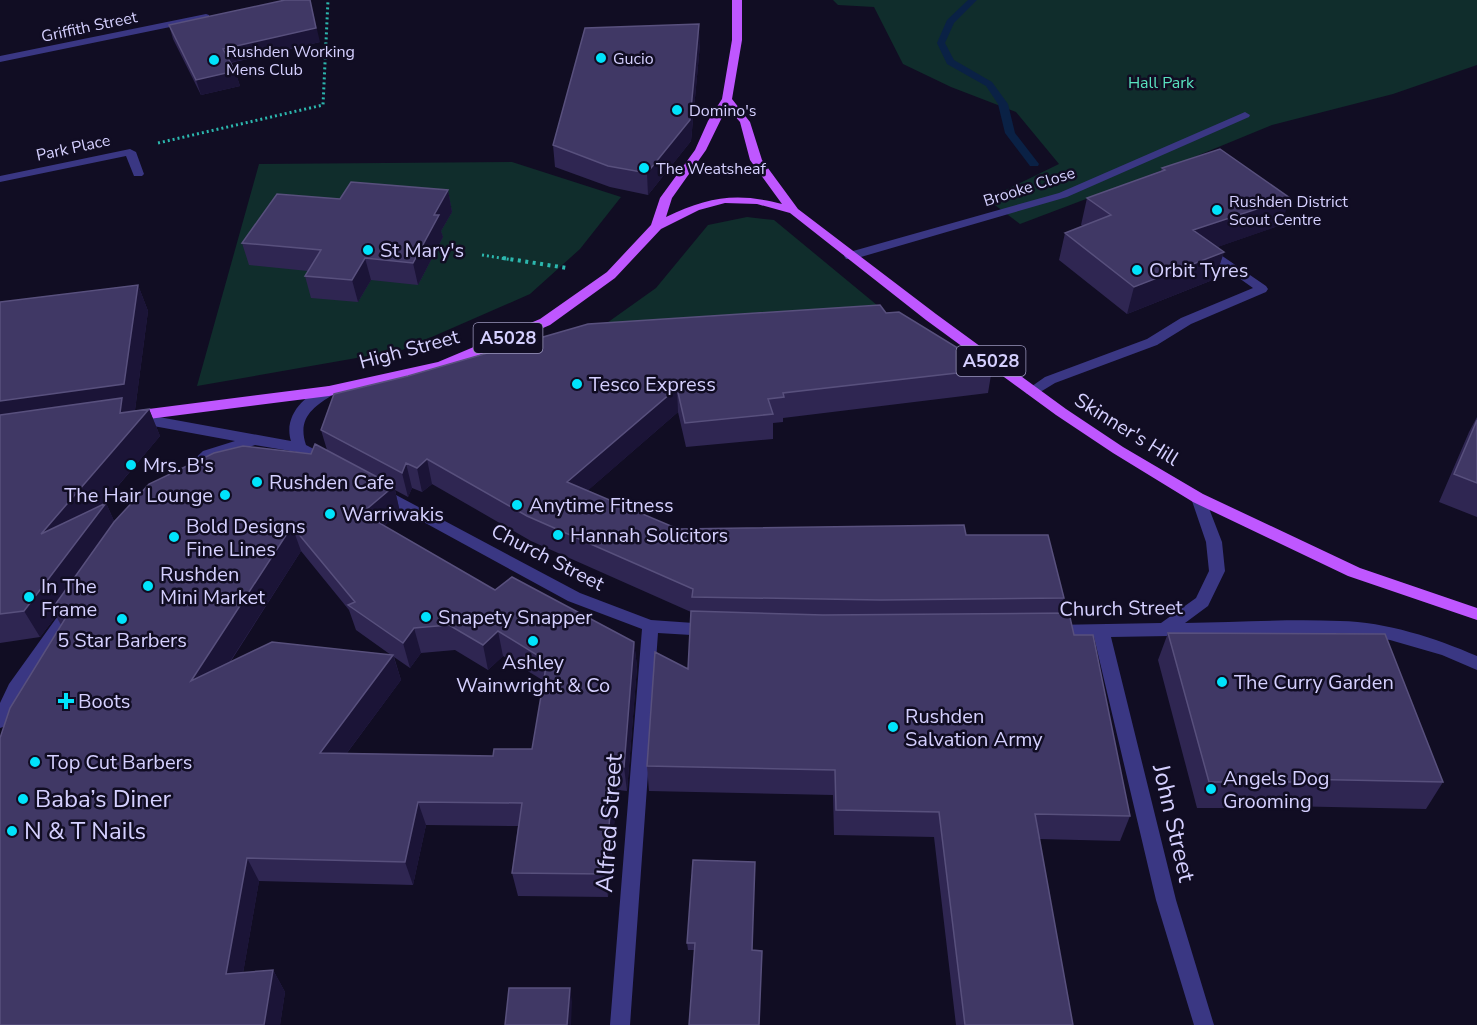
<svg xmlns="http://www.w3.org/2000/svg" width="1477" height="1025" viewBox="0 0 1477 1025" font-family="'Nunito Sans',sans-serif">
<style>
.green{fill:#102d2c}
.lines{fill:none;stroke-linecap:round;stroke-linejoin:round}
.stream{fill:#0a2145;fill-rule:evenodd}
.path-far1{stroke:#2cb7ae;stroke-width:3;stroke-dasharray:2 3;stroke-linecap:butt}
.path{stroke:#2cb7ae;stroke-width:4;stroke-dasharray:3 4.5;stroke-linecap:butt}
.lane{fill:#3a3783;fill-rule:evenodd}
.street{fill:#3a3783;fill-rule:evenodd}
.primary{fill:#bf57ff;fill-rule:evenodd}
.wall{fill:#2f2652;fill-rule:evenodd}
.shaded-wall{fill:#1b1437}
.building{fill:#403865;stroke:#58507d;stroke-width:1.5;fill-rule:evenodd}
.poi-dot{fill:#00e3fb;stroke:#110d23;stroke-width:2}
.labels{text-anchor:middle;stroke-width:5;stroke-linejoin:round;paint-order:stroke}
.far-street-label{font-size:16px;fill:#d5d0ff;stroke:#110d23}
.far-poi-label{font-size:16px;fill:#d5d0ff;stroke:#110d23;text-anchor:start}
.far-park-label{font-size:16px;fill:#59e2bf;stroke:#110d23}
.shield{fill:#110d23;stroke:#9a96bd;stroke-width:1.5}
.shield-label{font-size:18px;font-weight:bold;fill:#d5d0ff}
.poi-label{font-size:20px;fill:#d5d0ff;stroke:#110d23;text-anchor:start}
.street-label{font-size:20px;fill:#d5d0ff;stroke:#110d23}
.near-poi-label{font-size:24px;fill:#d5d0ff;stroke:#110d23;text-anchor:start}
.near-street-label{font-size:24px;fill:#d5d0ff;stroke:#110d23}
</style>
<rect width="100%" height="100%" fill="#110d23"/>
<path class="green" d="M833 0H1477V65L1393 94 1272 125 1160 171 1020 224 987 199 1059 164 1016 112 951 87 903 64 874 7 838 5Z
M512 162 621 197 580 249 530 294 402 350 197 386 259 164Z
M747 217 774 220 889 315 583 340 656 288 708 225Z"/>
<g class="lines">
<path class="stream" d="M968 0H977L954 23 945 43 954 60 992 82 1008 104 1015 133 1039 164 1038 166H1030L1005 133 998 104 986 86 947 64 937 43 947 20Z"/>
<path class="path-far1" d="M158 143 323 105 328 0
M482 255 513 260"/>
<path class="path" d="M503 258 567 268"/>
<path class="lane" d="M1215 251 1266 286 1268 289 1266 292 1191 324 1157 345 1055 383 1037 394H1027L1025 391 1045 377 1147 339 1181 318 1253 288 1211 258 1209 255Z"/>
<path class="street" d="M206 14 209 15V19L0 62V56Z
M1245 112 1250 115 1249 117 1067 197 854 259H846L844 256 846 253 1059 193Z
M130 149 136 152 144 174 142 176H134L126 156 0 182V176Z
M329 386 336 391 334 394C313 407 297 418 306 445L333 459 335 463 328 468 296 452 255 445 213 459 194 475 189 476 182 471 203 451 235 441 137 423 130 418 137 413 291 441C283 416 305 393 329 386Z
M381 487 580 593 651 620 708 624 714 626 716 630 714 634 708 636 658 633 630 1025H610L642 629 568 601 376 496 374 492Z
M1198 493 1205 498 1222 542 1225 571 1208 606 1185 623C1237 622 1289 619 1340 621 1387 622 1435 638 1477 656V670L1442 655 1390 640 1342 633 1111 637 1176 900 1214 1025H1194L1156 900 1094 637H1053L1047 635 1045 631 1047 627 1053 625 1161 623 1196 598 1209 571 1206 542 1191 498Z
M71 604 77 606 79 610 77 614 22 693 6 726 0 728V703L9 684 65 606Z"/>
<path class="primary" d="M732 0H742V40L732 99 750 122 762 160 798 209 936 314 1066 409 1123 447 1203 494 1360 568 1477 608V620L1348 576 1193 502 1113 453 1056 415 926 320 790 213 757 204 725 203 699 210 661 229 615 278 550 325 447 369 329 396 133 421 128 419 126 416 133 411 329 386 438 362 540 319 607 272 651 225 660 198 695 150 708 121 722 99 732 40ZM727 107 740 122 750 160 782 204C736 192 708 197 666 217L672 198 706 150Z"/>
</g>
<path class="wall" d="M169 25 320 42 231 63 235 71 240 86 201 95 173 39Z
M700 44 691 141 648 195 610 187 555 167 553 145Z
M1162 168 1281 225 1217 247 1224 252 1215 279 1127 314 1059 260 1065 233 1083 226 1081 225 1087 198 1161 171Z
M448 190 452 212 441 231 443 237 418 285 371 280 358 302 311 298 305 276 308 271 249 265 242 243Z
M138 285 148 311 135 410 128 411 149 409 160 436 102 505 106 503 114 521 311 454 327 450 321 430 886 313 992 369 988 393 783 418V422L773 423V439L686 447 678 412 587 491 678 529 966 535 1064 598 1060 613 1074 635 1130 816 1120 841 1039 839 1073 1025H956L934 837 834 835 833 795 649 791 647 766 688 669 691 612 531 541 432 484 422 492 412 488 408 497 395 490 400 512 384 526 495 590 634 642 637 667 627 791 617 790 608 897 518 896 512 873 518 826 426 825 413 885 259 881 243 973 273 970 285 992 280 1025H0L61 625 56 616 40 637 0 643V302ZM301 551 349 610 356 630 391 655 231 661ZM455 650 488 670 503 656 544 681 532 749 493 756 347 753 401 680 394 657 410 668 421 653Z
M1477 417V517L1439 502 1469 432Z
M1168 633 1443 782 1426 809 1283 806 1282 808H1197L1158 660Z
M755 862 694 950H688L687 943Z"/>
<path class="shaded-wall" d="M310 0 320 42 228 63 223 49Z
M699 24 700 44 691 141 648 195 647 173Z
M235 71 240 86 201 95 196 80Z
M448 190 452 212 441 231 443 237 418 285 413 263 434 215Z
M1290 198 1281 225 1186 258 1193 230Z
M1224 252 1215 279 1127 314 1134 287Z
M365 258 371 280 358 302 352 280Z
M138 285 148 311 135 410 128 411 134 425 149 409 160 436 55 560 41 534 0 429V401Z
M677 388 678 412 570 506 567 482Z
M427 459 432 484 422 492 417 468Z
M406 463 412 488 408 497 402 473Z
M394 486 400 512 370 539 362 513Z
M106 503 118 530 52 609 56 616 40 637 24 611Z
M292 526 301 551 202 705 191 681Z
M414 628 421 653 410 668 403 643Z
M498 631 503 656 488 670 483 645Z
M634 642 637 667 627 791 624 767Z
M393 655 401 680 329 777 320 753Z
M614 766 617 790 608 897 605 874Z
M418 802 426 825 413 885 405 862Z
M247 858 259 881 239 996 226 974Z
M273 970 285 992 280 1025H264Z
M570 988 572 1002 571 1025H567Z"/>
<path class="building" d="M285 0H310L316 28 223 49 235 71 196 80 169 25Z
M699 24 690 120 647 173 608 166 553 145 585 28Z
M1220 149 1290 198 1193 230 1224 252 1134 287 1065 233 1111 215 1087 198 1165 170 1162 168Z
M351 182 448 190 434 215H439L413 263 365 258 352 280 305 276 321 250 242 243 277 194 340 199Z
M138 285 124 384 0 401V302Z
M880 305 886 313 899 312 992 369 783 393 784 397 768 399 773 414 685 423 677 388 567 482 678 529 964 525 966 535H1048L1064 598 881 600 692 597 693 589 527 516 427 459 417 468 406 463 402 473 321 430 334 394 408 376 588 324Z
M122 398 120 413 149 409 41 534 106 503 24 611 0 614V415Z
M1477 420V483L1454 474Z
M315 444 394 486 362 513 495 590 512 577 634 642 624 767 614 766 605 874 512 873 522 803 418 802 405 862 247 858 226 974 273 970 264 1025H0V738L10 708 73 606 52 609 114 522 149 484 214 453 243 446 311 454ZM292 526 355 602 348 605 403 643 414 628 449 625 483 645 498 631 547 661 532 749H494L493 756 320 753 393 655 272 642 191 681Z
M691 611 823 615 1069 613 1074 635H1093L1130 816 1035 814 1073 1025H965L939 812 836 810 835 770 647 766 655 652 688 669Z
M1168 633 1385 634 1443 782 1295 779 1296 782H1209Z
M693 860 755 862 752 950 762 951 759 1025H689L695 943H687Z
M509 988H570L567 1025H505Z"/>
<g class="poi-dot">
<circle cx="601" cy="58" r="6"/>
<circle cx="214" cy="60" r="6"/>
<circle cx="677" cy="110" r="6"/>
<circle cx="644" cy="168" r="6"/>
<circle cx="1217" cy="210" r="6"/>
<circle cx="368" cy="250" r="6"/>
<circle cx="1137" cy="270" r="6"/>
<circle cx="577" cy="384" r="6"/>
<circle cx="131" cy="465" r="6"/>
<circle cx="257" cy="482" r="6"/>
<circle cx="225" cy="495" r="6"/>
<circle cx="517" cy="505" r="6"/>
<circle cx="330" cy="514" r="6"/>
<circle cx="558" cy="535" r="6"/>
<circle cx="174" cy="537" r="6"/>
<circle cx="148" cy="586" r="6"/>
<circle cx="29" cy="597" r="6"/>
<circle cx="426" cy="617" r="6"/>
<circle cx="122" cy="619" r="6"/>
<circle cx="533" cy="641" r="6"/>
<circle cx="1222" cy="682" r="6"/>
<path d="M63 692h6v6h6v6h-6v6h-6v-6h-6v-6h6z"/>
<circle cx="893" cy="727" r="6"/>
<circle cx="35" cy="762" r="6"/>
<circle cx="1211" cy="789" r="6"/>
<circle cx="23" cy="799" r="6"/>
<circle cx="12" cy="831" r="6"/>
</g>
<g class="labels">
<g class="far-street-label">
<text transform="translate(89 26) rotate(-12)" y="6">Griffith Street</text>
<text transform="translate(73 147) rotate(-12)" y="6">Park Place</text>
<text transform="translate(1029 186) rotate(-18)" y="6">Brooke Close</text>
</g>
<g class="far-poi-label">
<text x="226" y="57">Rushden Working<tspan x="226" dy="18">Mens Club</tspan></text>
<text x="613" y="64">Gucio</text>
<text x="689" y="116">Domino's</text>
<text x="656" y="174">The Weatsheaf</text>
<text x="1229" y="207">Rushden District<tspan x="1229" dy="18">Scout Centre</tspan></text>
</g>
<g class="far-park-label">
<text x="1161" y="88">Hall Park</text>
</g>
<g class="shield">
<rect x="473.5" y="323" width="69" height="30" rx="4.5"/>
<rect x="956.5" y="346" width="69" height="30" rx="4.5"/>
</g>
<g class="shield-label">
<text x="508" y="344">A5028</text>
<text x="991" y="367">A5028</text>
</g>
<g class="poi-label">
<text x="380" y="257">St Mary's</text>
<text x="1149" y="277">Orbit Tyres</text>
<text x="589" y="391">Tesco Express</text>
<text x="143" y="472">Mrs. B's</text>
<text x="269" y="489">Rushden Cafe</text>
<text x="213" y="502" text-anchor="end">The Hair Lounge</text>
<text x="529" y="512">Anytime Fitness</text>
<text x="342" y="521">Warriwakis</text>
<text x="186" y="533">Bold Designs<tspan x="186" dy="23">Fine Lines</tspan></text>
<text x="570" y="542">Hannah Solicitors</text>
<text x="160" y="581">Rushden<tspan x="160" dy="23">Mini Market</tspan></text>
<text x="41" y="593">In The<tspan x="41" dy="23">Frame</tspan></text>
<text x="438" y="624">Snapety Snapper</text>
<text x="122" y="647" text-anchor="middle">5 Star Barbers</text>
<text x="533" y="669" text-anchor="middle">Ashley<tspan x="533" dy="23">Wainwright &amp; Co</tspan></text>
<text x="1234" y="689">The Curry Garden</text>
<text x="78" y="708">Boots</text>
<text x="905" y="723">Rushden<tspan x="905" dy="23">Salvation Army</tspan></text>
<text x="47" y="769">Top Cut Barbers</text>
<text x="1223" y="785">Angels Dog<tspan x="1223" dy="23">Grooming</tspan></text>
</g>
<g class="street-label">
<text transform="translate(409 349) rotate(-15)" y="7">High Street</text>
<text transform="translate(1127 429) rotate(32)" y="7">Skinner's Hill</text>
<text transform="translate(548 557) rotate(27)" y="7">Church Street</text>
<text transform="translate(1121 608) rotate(-1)" y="7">Church Street</text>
</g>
<g class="near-poi-label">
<text x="35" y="807">Baba’s Diner</text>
<text x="24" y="839">N &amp; T Nails</text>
</g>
<g class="near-street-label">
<text transform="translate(609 823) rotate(-86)" y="8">Alfred Street</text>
<text transform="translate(1174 823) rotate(77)" y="8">John Street</text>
</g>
</g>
</svg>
